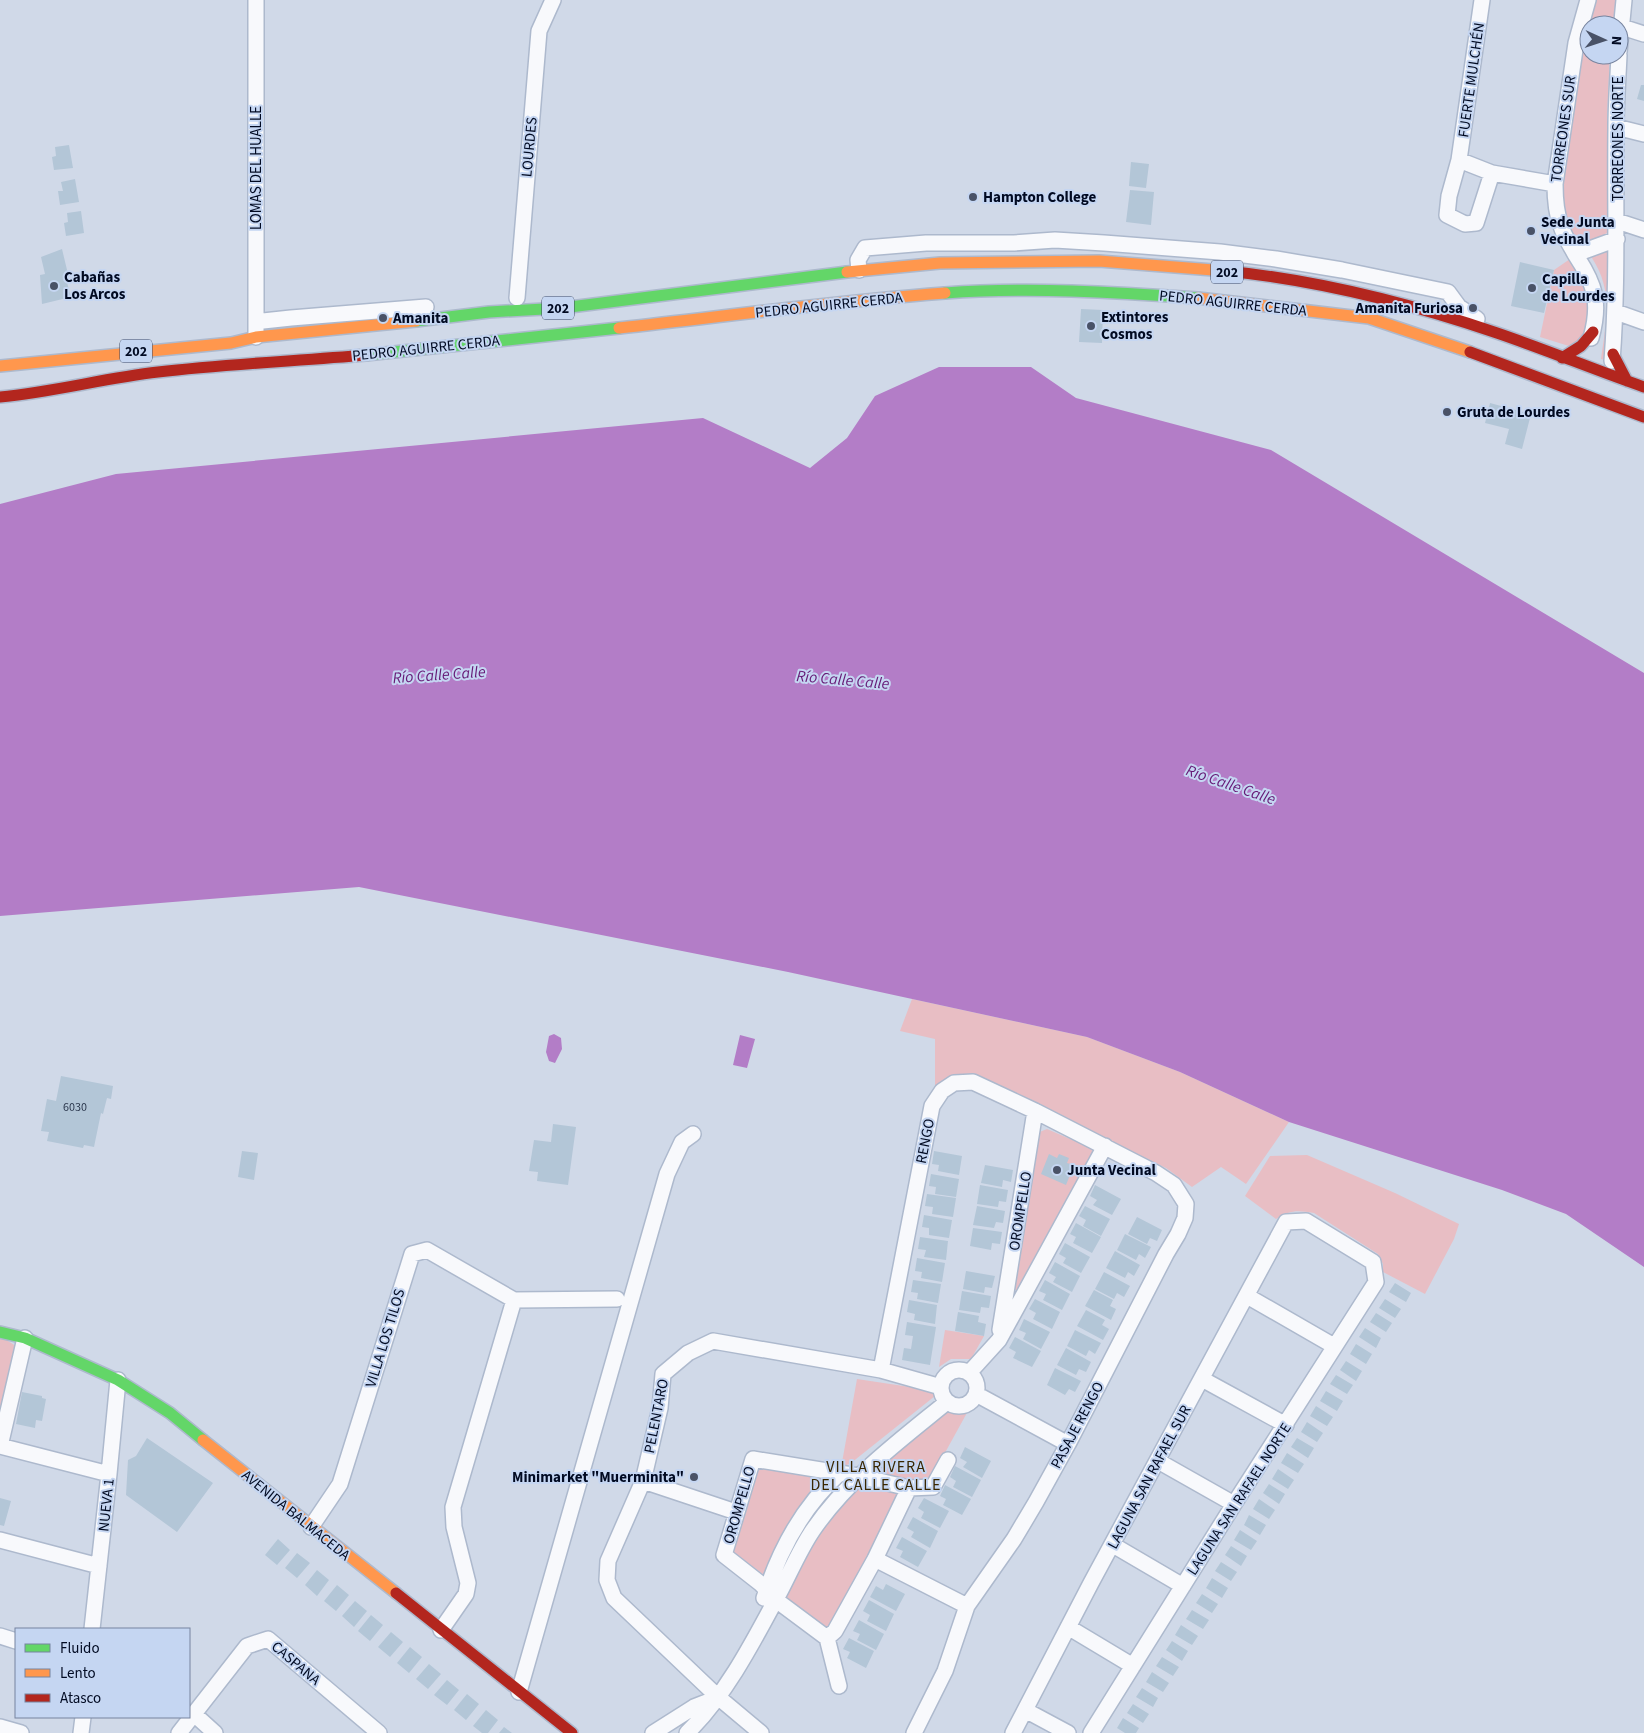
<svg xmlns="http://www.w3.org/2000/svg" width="1644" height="1733" viewBox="0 0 1644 1733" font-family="'Source Sans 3',sans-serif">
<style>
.green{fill:#e8bec4}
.water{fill:#b37dc7}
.building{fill:#b3c6d7}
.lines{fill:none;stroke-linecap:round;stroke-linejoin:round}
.street-casing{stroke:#adb9cd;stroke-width:18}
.fast-casing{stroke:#adb9cd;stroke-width:14}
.slow-casing{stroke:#adb9cd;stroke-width:14}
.jam-casing{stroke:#adb9cd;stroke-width:14}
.street{stroke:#f8f9fc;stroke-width:15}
.fast{stroke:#63d668;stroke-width:11}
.slow{stroke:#ff974d;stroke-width:11}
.jam{stroke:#b3261e;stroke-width:11}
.poi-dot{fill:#495267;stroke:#c5d6f2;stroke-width:2}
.labels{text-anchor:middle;stroke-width:4;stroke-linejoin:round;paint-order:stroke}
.number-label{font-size:12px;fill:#2e3a50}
.shield{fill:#c5d6f2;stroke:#3c4760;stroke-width:1}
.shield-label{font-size:14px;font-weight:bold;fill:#010a22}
.street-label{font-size:15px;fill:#010a22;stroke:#c5d6f2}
.poi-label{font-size:15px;font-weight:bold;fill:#010a22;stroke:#c5d6f2;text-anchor:start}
.water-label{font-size:16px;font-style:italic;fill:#661a76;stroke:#c5d6f2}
.neighbourhood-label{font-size:16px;letter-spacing:1px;fill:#392600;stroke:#c5d6f2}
</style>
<rect width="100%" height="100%" fill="#d0d9e8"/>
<path class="green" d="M1594 0H1616L1613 25H1589V55H1610L1607 116 1610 230C1597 242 1591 243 1574 240L1558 199 1583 37Z
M1601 249 1608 251 1611 257 1610 307 1604 360 1601 359C1606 322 1614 292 1592 258L1596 252Z
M1570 259 1587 287 1591 310 1586 334 1572 347 1540 337 1554 270Z
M912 999 1087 1037 1180 1072 1289 1122 1246 1184 1221 1167 1192 1187 1166 1168 973 1074 957 1075 935 1087V1039L900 1031Z
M1047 1129 1091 1148 1094 1156 1020 1290H1015L1013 1285 1037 1133Z
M1307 1155 1395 1193 1459 1224 1454 1239 1425 1294 1383 1272V1264L1378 1254 1314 1213C1297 1210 1290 1210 1276 1219L1245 1196 1270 1156Z
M945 1330 984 1336 971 1359H951L939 1367Z
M0 1336 19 1348 0 1424Z
M857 1379 930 1390 934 1392 935 1396 851 1463 841 1468Z
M948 1410 968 1411 930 1480 926 1484 904 1480 884 1474 878 1466Z
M758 1466 829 1478 768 1578 733 1552Z
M859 1483 902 1492 832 1623 824 1630 784 1597 809 1547 829 1515Z
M836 1484 841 1487 778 1583 775 1576 798 1531Z"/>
<path class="water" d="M939 367H1031L1076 398 1271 450 1644 673V1267L1566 1214 1502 1190 1289 1122 1180 1072 1087 1037 788 972 359 887 0 916V504L116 474 703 418 810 468 847 438 875 396Z
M554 1034 561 1038 562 1049 555 1063 549 1061 546 1052 549 1036Z
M740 1035 755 1039 747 1068 733 1065Z"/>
<path class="building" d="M1641 85H1644V101L1637 99Z
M69 145 73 168 54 170 52 157 56 156 55 147Z
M1131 162 1149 164 1146 188 1129 186Z
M75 179 79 202 60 205 58 191H63L61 182Z
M1130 190 1154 192 1151 225 1126 222Z
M81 211 84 233 66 236 64 223 68 222 67 213Z
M62 249 68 274 65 275 71 297 42 304 40 275 45 274 41 257Z
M1520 262 1554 270 1544 313 1511 306Z
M1081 309 1103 310 1102 343 1079 342Z
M1490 403 1531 414 1522 449 1505 444 1509 429 1485 423Z
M61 1076 113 1086 111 1099 107 1098 103 1114 101 1113 94 1147 84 1145 83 1148 47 1141 49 1132 41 1131 47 1099 56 1101Z
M553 1124 576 1127 568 1185 537 1181 538 1172 529 1171 534 1140 551 1142Z
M242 1151 258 1153 254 1180 238 1177Z
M934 1151 962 1156 959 1175 938 1171 939 1165 932 1164Z
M1049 1154 1057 1158 1059 1154 1069 1158 1067 1163 1074 1165 1066 1185 1041 1174Z
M985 1165 1013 1170 1011 1182 1003 1180 1002 1187 981 1183Z
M931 1174 959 1179 956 1197 935 1194 936 1187 929 1186Z
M980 1185 1008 1190 1006 1202 999 1201 998 1207 977 1204Z
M1095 1185 1121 1199 1112 1215 1093 1205 1097 1200 1090 1196Z
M927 1194 956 1198 953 1217 932 1214 933 1207 925 1206Z
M977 1206 1005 1211 1003 1223 996 1222 994 1228 973 1225Z
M1085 1206 1110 1219 1101 1236 1083 1226 1086 1220 1079 1216Z
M924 1215 952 1220 949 1238 929 1235V1228L922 1227Z
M1137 1217 1162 1230 1157 1241 1150 1238 1147 1244 1128 1234Z
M1076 1223 1101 1237 1092 1253 1073 1243 1076 1237 1070 1234Z
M973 1228 1002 1232 1000 1244 992 1243 991 1250 970 1246Z
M1125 1234 1151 1247 1145 1258 1139 1254 1136 1260 1117 1250Z
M920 1237 948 1241 946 1260 924 1257 926 1250 918 1249Z
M1065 1243 1090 1257 1081 1273 1063 1263 1066 1258 1059 1254Z
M1115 1251 1140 1265 1134 1276 1128 1272 1125 1278 1106 1268Z
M917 1258 945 1263 942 1282 921 1278 922 1272 915 1271Z
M1055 1262 1080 1276 1072 1292 1053 1282 1056 1277 1049 1273Z
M966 1271 995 1276 992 1288 985 1287 984 1293 963 1289Z
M1104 1272 1130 1286 1124 1297 1117 1293 1114 1299 1095 1289Z
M913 1280 941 1284 938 1303 917 1299 918 1293 911 1292Z
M1045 1280 1070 1294 1062 1310 1043 1300 1046 1294 1039 1291Z
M1395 1283 1411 1293 1406 1302 1389 1292Z
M1094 1290 1113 1300 1110 1306 1116 1309 1111 1320 1085 1306Z
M962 1291 991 1296 989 1308 981 1307 980 1313 959 1310Z
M1035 1299 1060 1312 1052 1329 1033 1319 1036 1313 1029 1309Z
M1385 1299 1401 1309 1395 1318 1379 1308Z
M909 1300 937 1305 935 1324 914 1320 915 1314 907 1312Z
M1086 1310 1105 1320 1102 1325 1109 1329 1103 1340 1077 1326Z
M958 1312 979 1316 978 1322 986 1324 984 1336 955 1331Z
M1376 1313 1392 1323 1386 1332 1370 1322Z
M1024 1319 1050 1332 1041 1349 1023 1339 1026 1333 1019 1330Z
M907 1322 936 1327 930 1365 902 1360 904 1348 911 1349 913 1336 905 1335Z
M1365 1328 1381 1338 1376 1348 1359 1337Z
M1075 1330 1101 1343 1095 1354 1089 1350 1086 1356 1067 1346Z
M1015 1337 1041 1351 1032 1367 1013 1358 1016 1352 1009 1348Z
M1356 1344 1372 1354 1366 1364 1350 1354Z
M1066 1348 1091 1362 1086 1372 1079 1369 1076 1375 1057 1365Z
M1346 1361 1362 1371 1356 1381 1340 1370Z
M1055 1368 1081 1381 1075 1392 1069 1389 1065 1395 1047 1385Z
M1336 1375 1353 1385 1347 1394 1330 1384Z
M1326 1391 1343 1401 1337 1411 1320 1401Z
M22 1392 42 1396V1398L46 1399 42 1421 36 1420 35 1428 16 1424Z
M1316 1406 1333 1417 1327 1426 1310 1416Z
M1307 1422 1323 1433 1317 1442 1301 1432Z
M147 1438 213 1483 177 1532 126 1495 128 1460 136 1456Z
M1297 1438 1314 1448 1308 1458 1291 1447Z
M965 1447 991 1461 982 1478 963 1467 967 1462 960 1458Z
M1287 1453 1304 1464 1298 1473 1281 1463Z
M955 1466 981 1480 972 1497 953 1487 956 1481 950 1477Z
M1278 1469 1294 1480 1288 1489 1272 1479Z
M1269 1484 1285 1494 1279 1504 1263 1493Z
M945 1485 971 1499 962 1515 943 1505 946 1499 940 1496Z
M0 1498 11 1501 4 1526 0 1525Z
M924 1498 949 1511 940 1528 921 1518 924 1512 918 1508Z
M1259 1499 1275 1510 1269 1519 1253 1509Z
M1249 1515 1266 1525 1260 1535 1244 1525Z
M913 1517 938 1531 930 1548 911 1537 914 1532 907 1528Z
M1240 1530 1257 1541 1251 1550 1234 1540Z
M902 1537 927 1551 918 1567 900 1557 903 1551 896 1548Z
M278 1539 290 1550 277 1565 265 1555Z
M1231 1546 1247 1556 1241 1566 1225 1555Z
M297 1553 310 1563 297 1578 285 1568Z
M1221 1562 1237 1572 1231 1581 1215 1571Z
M317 1570 329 1580 317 1596 305 1585Z
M1212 1578 1228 1588 1222 1598 1206 1588Z
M886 1584 905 1594 896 1611 870 1597 876 1586 883 1590Z
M337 1585 349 1595 336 1611 324 1601Z
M1202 1594 1218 1604 1212 1613 1196 1603Z
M869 1600 894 1614 886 1631 867 1621 870 1615 863 1611Z
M355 1601 367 1611 354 1627 342 1616Z
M1192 1610 1209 1620 1203 1629 1186 1619Z
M371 1615 383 1625 370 1641 358 1631Z
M859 1620 884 1634 876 1650 857 1640 860 1634 853 1631Z
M1181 1625 1198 1636 1192 1645 1175 1635Z
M391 1632 403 1642 390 1657 378 1647Z
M849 1638 874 1651 866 1668 847 1658 850 1652 843 1649Z
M1172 1641 1188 1651 1182 1661 1166 1650Z
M410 1647 422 1657 409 1673 397 1663Z
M1162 1657 1179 1667 1173 1676 1156 1666Z
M429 1664 441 1674 428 1689 416 1679Z
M1152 1672 1169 1683 1163 1692 1146 1682Z
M447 1680 459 1690 447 1705 434 1695Z
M1142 1688 1158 1698 1153 1707 1136 1697Z
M467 1694 479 1704 466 1720 454 1710Z
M1133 1704 1149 1714 1143 1723 1127 1713Z
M486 1710 498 1720 488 1733H482L473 1726Z
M1123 1718 1139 1728 1136 1733H1125L1117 1728Z
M504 1727 512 1733H499Z"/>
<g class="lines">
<g class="street-casing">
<path id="street" d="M256 0V337
M1482 0 1459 160 1449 196 1447 215 1465 224 1476 223 1492 173
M1588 0 1576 43 1555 184C1555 199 1556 213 1561 226 1564 236 1570 245 1575 254 1595 284 1601 302 1591 338
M1622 27 1644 34
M1619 52 1624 0
M1616 127 1644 134
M1459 160 1492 173 1555 184
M1617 221 1644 230
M1576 254 1617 239
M859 270 858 260 865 248 926 243H1014L1055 240 1104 243 1220 252 1276 259 1342 270 1448 292 1459 307 1477 319
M517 298 539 31 553 0
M1616 312 1644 322
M263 321 291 318 426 307
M1612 361C1618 283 1615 206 1616 128 1616 103 1618 79 1619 55
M1247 1296 1334 1346
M1000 1330 1035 1111
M941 1388a18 18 0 1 1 36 0a18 18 0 1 1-36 0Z
M881 1370 932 1106 942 1091 954 1083 973 1082 1035 1111 1156 1173 1174 1185 1186 1204 1185 1218 1178 1234 1166 1254 1068 1444 1036 1502 1014 1539 967 1606 945 1671 914 1733
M969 1373 999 1340 1105 1146
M1202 1379 1286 1425
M976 1394 1068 1444
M0 1446 109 1474
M0 1446 25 1338
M1158 1461 1234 1504
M643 1481 736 1512
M909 1488 875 1559 835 1631 827 1638 776 1600 761 1584 724 1555 753 1459 858 1476 909 1488 933 1487 948 1460
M311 1527 340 1484 412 1254 427 1250 514 1300 617 1299
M0 1540 99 1566
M1113 1545 1183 1586
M875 1559 967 1606
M764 1598C779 1551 803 1506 840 1473
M1068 1627 1133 1666
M92 1629 109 1474 118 1380
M441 1630 466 1594 468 1583 454 1527 453 1507 514 1300
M0 1636 16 1641
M827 1638 839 1686
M519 1692 667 1174 682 1142 693 1134
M1025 1710 1068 1733
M194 1714 215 1733
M0 1727 21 1733
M81 1733 83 1717
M179 1733 247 1646 268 1639 379 1733
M653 1733 694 1707 717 1698
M687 1733C724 1697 751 1646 775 1601 788 1578 798 1552 813 1530 848 1479 899 1441 947 1402
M761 1733 718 1697 614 1598 607 1580 608 1561 643 1481 660 1408 663 1374 688 1353 713 1341 881 1370 941 1387
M1013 1733 1091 1583 1286 1222 1306 1221 1373 1262 1376 1282 1234 1504 1091 1733"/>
</g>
<g class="fast-casing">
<path id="fast" d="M945 293C1029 287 1114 292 1198 298
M416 321 489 312 562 308 847 272
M366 355 619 328
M0 1332 25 1338 118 1380 170 1413 203 1440"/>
</g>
<g class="slow-casing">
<path id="slow" d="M847 272 940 263 1099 261 1226 271
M1198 298 1369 318 1470 352
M619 328C728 316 836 301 945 293
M0 366 231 343 256 337 416 321
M203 1440 396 1593"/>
</g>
<g class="jam-casing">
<path id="jam" d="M1226 271C1316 280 1412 304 1497 333 1547 350 1595 370 1644 387
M1470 352 1644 417
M1613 354 1627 381
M1562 358 1581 346 1593 332
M0 397C53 392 105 378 158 372 227 364 297 361 366 355
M396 1593 572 1733"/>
</g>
<use href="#street" class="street"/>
<use href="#fast" class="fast"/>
<use href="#slow" class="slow"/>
<use href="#jam" class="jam"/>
</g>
<g class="poi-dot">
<circle cx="973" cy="197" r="5"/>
<circle cx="1531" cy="231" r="5"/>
<circle cx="54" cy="286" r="5"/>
<circle cx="1532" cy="288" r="5"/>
<circle cx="1473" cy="308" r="5"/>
<circle cx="383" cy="318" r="5"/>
<circle cx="1091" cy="326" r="5"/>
<circle cx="1447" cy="412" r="5"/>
<circle cx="1057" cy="1170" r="5"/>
<circle cx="694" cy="1477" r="5"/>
</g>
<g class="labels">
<g class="number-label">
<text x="75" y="1111">6030</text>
</g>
<g class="shield">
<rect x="1211" y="260.5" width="32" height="23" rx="4"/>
<rect x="542" y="296.5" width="32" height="23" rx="4"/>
<rect x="120" y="339.5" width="32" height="23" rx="4"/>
</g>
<g class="shield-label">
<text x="1227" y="277">202</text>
<text x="558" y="313">202</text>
<text x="136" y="356">202</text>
</g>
<g class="street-label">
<text transform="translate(1471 80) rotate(-82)" y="5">FUERTE MULCHÉN</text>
<text transform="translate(1563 129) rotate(-82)" y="5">TORREONES SUR</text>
<text transform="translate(1618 139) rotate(-90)" y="5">TORREONES NORTE</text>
<text transform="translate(529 147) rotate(-85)" y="5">LOURDES</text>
<text transform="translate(256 168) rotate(-90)" y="5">LOMAS DEL HUALLE</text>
<text transform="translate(1233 303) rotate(6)" y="5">PEDRO AGUIRRE CERDA</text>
<text transform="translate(829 305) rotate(-6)" y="5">PEDRO AGUIRRE CERDA</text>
<text transform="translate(426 348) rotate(-6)" y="5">PEDRO AGUIRRE CERDA</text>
<text transform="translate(925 1141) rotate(-79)" y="5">RENGO</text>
<text transform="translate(1020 1211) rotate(-81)" y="5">OROMPELLO</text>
<text transform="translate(385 1338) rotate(-73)" y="5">VILLA LOS TILOS</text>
<text transform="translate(656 1416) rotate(-79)" y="5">PELENTARO</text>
<text transform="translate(1077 1425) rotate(-62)" y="5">PASAJE RENGO</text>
<text transform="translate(1149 1477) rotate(-62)" y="5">LAGUNA SAN RAFAEL SUR</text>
<text transform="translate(1239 1499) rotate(-57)" y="5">LAGUNA SAN RAFAEL NORTE</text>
<text transform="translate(106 1505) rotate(-84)" y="5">NUEVA 1</text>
<text transform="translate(739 1505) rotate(-74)" y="5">OROMPELLO</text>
<text transform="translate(296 1515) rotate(39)" y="5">AVENIDA BALMACEDA</text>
<text transform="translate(296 1663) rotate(40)" y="5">CASPANA</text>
</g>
<g class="poi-label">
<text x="983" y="202">Hampton College</text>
<text x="1541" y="227">Sede Junta<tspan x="1541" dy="17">Vecinal</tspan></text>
<text x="64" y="282">Cabañas<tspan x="64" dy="17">Los Arcos</tspan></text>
<text x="1542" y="284">Capilla<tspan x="1542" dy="17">de Lourdes</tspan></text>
<text x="1463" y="313" text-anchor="end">Amanita Furiosa</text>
<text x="1101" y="322">Extintores<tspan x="1101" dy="17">Cosmos</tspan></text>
<text x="393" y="323">Amanita</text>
<text x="1457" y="417">Gruta de Lourdes</text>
<text x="1067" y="1175">Junta Vecinal</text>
<text x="684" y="1482" text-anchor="end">Minimarket "Muerminita"</text>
</g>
<g class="water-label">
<text transform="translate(439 674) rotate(-4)" y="6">Río Calle Calle</text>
<text transform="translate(843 679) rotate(5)" y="6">Río Calle Calle</text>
<text transform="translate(1231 784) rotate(19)" y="6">Río Calle Calle</text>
</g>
<g class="neighbourhood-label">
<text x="876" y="1472">VILLA RIVERA<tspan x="876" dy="18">DEL CALLE CALLE</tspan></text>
</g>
</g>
<rect x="15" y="1628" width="175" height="90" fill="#c5d6f2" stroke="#77849f"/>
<rect x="25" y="1644" width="25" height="8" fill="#63d668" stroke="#77849f"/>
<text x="60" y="1653" font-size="15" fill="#010a22">Fluido</text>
<rect x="25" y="1669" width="25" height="8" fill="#ff974d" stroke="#77849f"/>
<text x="60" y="1678" font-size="15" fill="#010a22">Lento</text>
<rect x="25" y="1694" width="25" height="8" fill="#b3261e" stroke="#77849f"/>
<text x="60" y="1703" font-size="15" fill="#010a22">Atasco</text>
<g transform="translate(1604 40) rotate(93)"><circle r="24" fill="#c5d6f2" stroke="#77849f"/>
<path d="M0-4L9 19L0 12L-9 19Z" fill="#495267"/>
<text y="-8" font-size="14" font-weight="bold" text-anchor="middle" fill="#010a22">N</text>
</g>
</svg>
